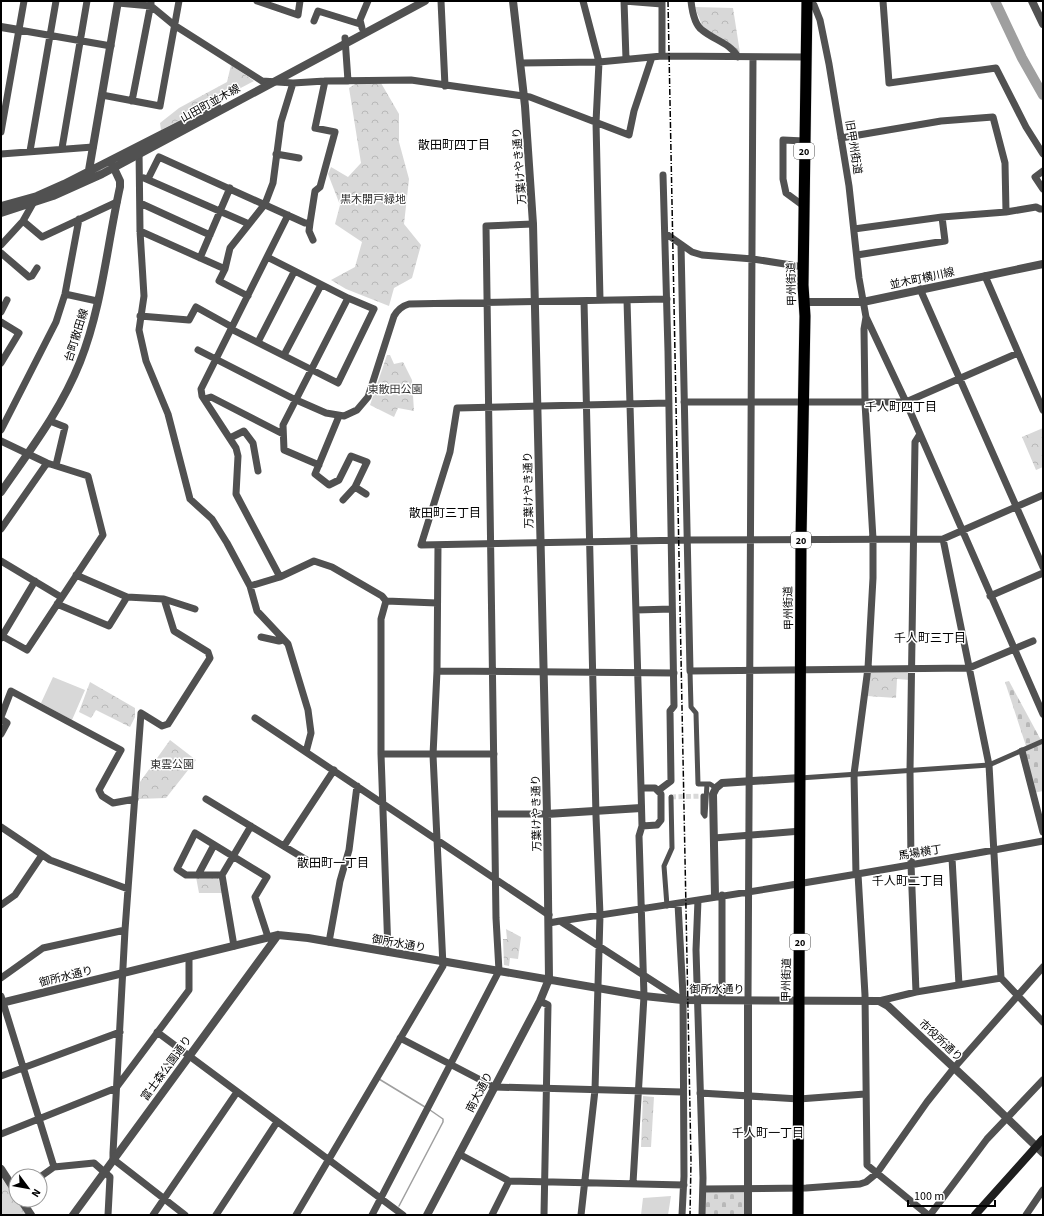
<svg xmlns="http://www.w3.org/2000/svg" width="1044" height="1216" viewBox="0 0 1044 1216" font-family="'Source Sans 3','Noto Sans JP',sans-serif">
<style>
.forest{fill:url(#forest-crowns)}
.cemetery{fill:url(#cemetery-stones)}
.garden{fill:#d8d8d8}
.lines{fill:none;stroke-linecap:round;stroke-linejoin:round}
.stream{stroke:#9f9f9f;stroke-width:1.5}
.river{stroke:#9f9f9f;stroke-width:10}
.pedestrian-tunnel{stroke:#d9d9d9;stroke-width:5;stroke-dasharray:5 2.5;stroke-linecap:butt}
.trunk-casing{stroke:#dbdbdb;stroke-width:12}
.pedestrian{stroke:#515151;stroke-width:5}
.minor{stroke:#515151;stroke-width:7}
.tertiary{stroke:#515151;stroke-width:8}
.secondary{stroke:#1e1e1e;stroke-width:8}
.trunk{stroke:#000;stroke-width:11}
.rail{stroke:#000;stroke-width:1.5;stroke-dasharray:6 2 1 2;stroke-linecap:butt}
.labels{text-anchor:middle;stroke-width:3;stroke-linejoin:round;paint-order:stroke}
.shield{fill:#fff;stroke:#4c4c4c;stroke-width:1}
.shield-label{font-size:10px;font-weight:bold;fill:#000}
.street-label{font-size:11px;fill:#000;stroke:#fff}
.park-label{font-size:11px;fill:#2f2f2f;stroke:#fff}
.neighbourhood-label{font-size:12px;fill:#000;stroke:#fff}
</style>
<defs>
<pattern id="forest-crowns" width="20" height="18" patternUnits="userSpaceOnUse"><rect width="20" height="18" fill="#d8d8d8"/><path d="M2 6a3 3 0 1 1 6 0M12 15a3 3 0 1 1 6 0" fill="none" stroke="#b8b8b8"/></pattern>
<pattern id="cemetery-stones" width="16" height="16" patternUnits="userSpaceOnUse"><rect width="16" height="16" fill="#d8d8d8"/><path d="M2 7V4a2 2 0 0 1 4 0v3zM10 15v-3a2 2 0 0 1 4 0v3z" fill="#b8b8b8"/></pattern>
</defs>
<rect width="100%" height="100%" fill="#fff"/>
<path class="forest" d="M695 7 733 8 740 53 703 28Z
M231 65 254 81 161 130 160 123 179 108 227 82Z
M360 81 381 83 399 114V142L409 179 404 224 421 245 412 278 394 288 389 306 346 289 331 280 355 267 362 242 335 224 340 205 328 174 331 167 348 177 361 163 349 88Z
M387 355H390L394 364 403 362 412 380 414 411 398 408 394 417 370 405Z
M1043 428V467L1036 470 1022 437Z
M871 670 906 671 910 674V680L897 679 896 698 867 696Z
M90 682 135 708V717L130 727 96 710 91 718 79 712Z
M170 740 196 760 166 798 138 799 140 782Z
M196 877H218L222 893H199Z
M506 929 521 937 518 959 510 958 509 966 504 965 503 939H507Z
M643 1096 654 1097 651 1147H641Z
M1 1177 27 1215H1Z"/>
<path class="cemetery" d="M1009 681 1042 742 1043 741V791L1033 793 1022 751 1027 749 1005 682Z
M748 1189V1215H703L705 1192Z"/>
<path class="garden" d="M53 677 85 690 72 720 41 703Z
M671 1196 668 1215H641L643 1198Z
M1 1198 19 1215H1Z"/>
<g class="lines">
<path class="stream" d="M379 1079 425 1107
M399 1206 443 1122V1119L430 1110"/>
<path class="river" d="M995 1 1022 58 1043 95"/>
<path class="pedestrian-tunnel" d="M671 797 703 796"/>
<g class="trunk-casing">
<path id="trunk" d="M798 1215 801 539 805 316 803 285 807 1"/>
</g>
<path class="pedestrian" d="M690 671 691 707 696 713 698 784H710L716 788
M800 778 989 765 1043 741
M703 796V813L705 816 707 784
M667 906 664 866 672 848 671 797"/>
<path class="minor" d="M257 1 298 15 300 1
M441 1 445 86
M583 1 599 62 596 122 600 300
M624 1 626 59
M624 1 662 4
M662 1V56
M691 1C692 10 695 25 702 30 714 40 730 43 738 57
M809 1 814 5 820 20 829 64 849 186 859 278 866 317 906 402 1043 714
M883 1 889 83 996 68 1026 127 1043 154
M118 3 151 6 174 25 262 81 293 83 325 81 411 80 530 97 629 135 634 111 652 57
M314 21 318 11 360 24
M362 28 360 20 368 1
M19 30 111 46
M345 38 348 81
M521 63 599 62 662 56 807 57
M102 95 160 106 179 1
M132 101 151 3
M1 132 24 1
M841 138 941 121 993 117 1005 163 1006 212 942 217 854 229
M804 141 783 140V179L786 193 805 207
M62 148 87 1
M139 149 140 231 144 296 139 330 146 361 168 414 190 499 212 519 227 543 250 586 257 611 288 644 308 710 311 733 306 752
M30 151 56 1
M1 154 93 147
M276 154 299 158
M1043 171 1035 177 1043 189
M144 178 249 224
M148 179 159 157 305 223H310L315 191 320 187 335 132 315 128 325 81
M140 203 210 235
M1006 212 1036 207 1040 209H1043
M23 221 42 237 117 202
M310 223 309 231 313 240
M140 231 225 269
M665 233 692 252 702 255 753 259 804 267
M1 245 23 221 36 198
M681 245 690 671 969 668 1033 641
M1 253 29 277 32 276 37 268
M857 255 945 241 942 217
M267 257 348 298 283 425 284 450 319 465
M200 258 230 188
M985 276 1043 410
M920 289 1043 567
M65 294 97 301
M248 296 219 281 225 269 230 248 265 204 273 183 281 122 293 83
M627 300 641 788 642 826 639 836 644 996 633 1183
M1 312 7 300
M140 316 189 320 196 307 232 327
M1 322 19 333 1 363
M231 329 338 383 374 309 348 298
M258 342 294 272
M198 350 294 399 326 413 344 416 357 410 368 397 394 316C398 309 402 306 409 304L667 299
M284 355 321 285
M204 399 211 397 283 434
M684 402H906L1018 353
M669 403 457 408 450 452 421 545 688 540 943 539 1043 495
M339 416 315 474 329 485 339 480 351 456 367 462 355 487 366 494
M50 421 65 427 56 465
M1 430 56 322 65 294 79 219
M230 438 244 431 253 443 258 471
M1 441 47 463 88 476 103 535 27 650 2 636
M343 500 355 487
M1 529 47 463
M943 539 989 765 1001 978 1043 1022
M1 561 61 597
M76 575 127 597 164 599 174 631 208 652 210 658 168 724 162 726 141 713 125 930 113 1153V1159L185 1215
M280 577 236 494 238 456 236 448 202 396 201 389 288 215
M250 586 280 577 314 561 332 567 382 596 386 601 437 603
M990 596 1043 573
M164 599 195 609
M386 601 381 619V754L388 952
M57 604 109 626 127 597
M636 610 672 609
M261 637 279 641 283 640
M1 638 35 581
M437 671 674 673
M1 717 11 691 121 750 99 790 102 796 113 803 135 799
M255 718 549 915
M1 719 7 723 1 734
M1022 751 1043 832
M381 754H494
M641 788H655L661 794V820L657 825 642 826
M659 790 671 781 670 711 674 706 668 351 663 175
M206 799 310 862
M495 814H547
M1 827 50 860 128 889
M714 838 801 831
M284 846 334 770
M952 858 959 985
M858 874 865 995 867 1165 928 1215
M198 875 214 845
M222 875H186L177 869 195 833 267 877 255 897 268 937
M856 875 854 774 868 668 873 578V539L865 403 864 329 866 317
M698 900 696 950 703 1178 702 1215
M678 904 683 995 684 1176 682 1215
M1 905 15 895 42 855
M560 921C722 897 883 871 1043 841
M549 923 560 921 682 1000
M329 942 340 881 349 850 357 786
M234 946 222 875 251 826
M1 978 43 948 125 930
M916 992 911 864 910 771 915 442 920 434
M1 996 54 1167
M722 999V895
M748 1000 753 57
M540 1001 548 1005 544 1215
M879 1001 916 992 1001 978
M157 1032 403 1215
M400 1038 494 1087 682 1092
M1 1076 120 1032
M700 1093 799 1099 865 1094
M1 1134 116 1088 189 990V957
M459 1154 509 1181 684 1185
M40 1177 54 1167 94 1163 110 1177 108 1215
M703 1189 806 1188 860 1184 866 1182 877 1173 927 1102 954 1068 1043 967
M153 1215 237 1092
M216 1215 277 1122
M296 1215 443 966 433 755 437 671 438 545
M372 1215 499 971 496 918 486 226 533 224
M492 1215 509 1181
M581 1215 595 1090 600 915 596 816 584 301
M930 1215 987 1139 1043 1080
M1026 1215 1043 1190"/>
<path class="tertiary" d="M1032 1 1043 24
M1 27 19 30
M88 176 118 1
M1 206 37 196 64 184 217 106
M1 213 53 196 102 174 425 1
M804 302H863L1043 264
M1 492C30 450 61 410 80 362 102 307 107 245 120 187V181L112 164
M547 814 641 808
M715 896 713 794 716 788 722 783 800 778
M1 1003 278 935 308 938 644 996 682 1000 879 1001 888 1006 981 1093 1043 1153
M1 1169 16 1192
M21 1200 31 1215
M73 1215 278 935
M427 1215 540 1001 549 979 547 814 533 224 525 106 513 1
M748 1215V1000"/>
<path class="secondary" d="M975 1215 1043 1139"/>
<use href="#trunk" class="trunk"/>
<path class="rail" d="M668 1 691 1161 690 1215"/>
</g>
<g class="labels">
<g class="shield">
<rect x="794" y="143" width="20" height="16" rx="3"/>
<rect x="791" y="532" width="20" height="16" rx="3"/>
<rect x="790" y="934" width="20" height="16" rx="3"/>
</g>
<g class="shield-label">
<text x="804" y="155">20</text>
<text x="801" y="544">20</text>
<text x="800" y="946">20</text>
</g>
<g class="street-label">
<text transform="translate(210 103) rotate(-29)" y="4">山田町並木線</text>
<text transform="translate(854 147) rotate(81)" y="4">旧甲州街道</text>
<text transform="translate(519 166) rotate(-94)" y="4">万葉けやき通り</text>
<text transform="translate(922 278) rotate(-12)" y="4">並木町横川線</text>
<text transform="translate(791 284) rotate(-91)" y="4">甲州街道</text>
<text transform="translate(76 335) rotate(-73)" y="4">台町散田線</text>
<text transform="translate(528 490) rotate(-91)" y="4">万葉けやき通り</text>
<text transform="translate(788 608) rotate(-91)" y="4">甲州街道</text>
<text transform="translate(536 813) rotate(-91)" y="4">万葉けやき通り</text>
<text transform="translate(920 852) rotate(-9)" y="4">馬場横丁</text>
<text transform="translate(399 943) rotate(10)" y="4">御所水通り</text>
<text transform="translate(66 976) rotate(-14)" y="4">御所水通り</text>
<text transform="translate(786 980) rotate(-89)" y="4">甲州街道</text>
<text x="717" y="993">御所水通り</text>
<text transform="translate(941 1040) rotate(43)" y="4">市役所通り</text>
<text transform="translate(166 1068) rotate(-54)" y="4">富士森公園通り</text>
<text transform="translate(479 1092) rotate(-62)" y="4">南大通り</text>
</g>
<g class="park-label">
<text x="373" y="203">黒木開戸緑地</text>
<text x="395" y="393">東散田公園</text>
<text x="172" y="768">東雲公園</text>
</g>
<g class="neighbourhood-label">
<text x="454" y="149">散田町四丁目</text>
<text x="901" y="411">千人町四丁目</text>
<text x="445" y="517">散田町三丁目</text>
<text x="930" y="642">千人町三丁目</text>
<text x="333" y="867">散田町一丁目</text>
<text x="908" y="885">千人町二丁目</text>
<text x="768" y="1137">千人町一丁目</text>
</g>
</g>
<rect width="1044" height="1216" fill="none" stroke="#000000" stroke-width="4"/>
<g transform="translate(28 1188) rotate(122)"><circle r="19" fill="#ffffff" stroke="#999999"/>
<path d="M0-3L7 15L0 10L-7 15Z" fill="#000000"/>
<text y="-6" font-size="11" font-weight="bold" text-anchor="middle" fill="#000000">N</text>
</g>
<path d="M908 1200v6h87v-6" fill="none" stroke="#000000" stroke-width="2"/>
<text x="914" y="1200" font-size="12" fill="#000000" stroke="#ffffff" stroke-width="3" paint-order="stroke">100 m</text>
</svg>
